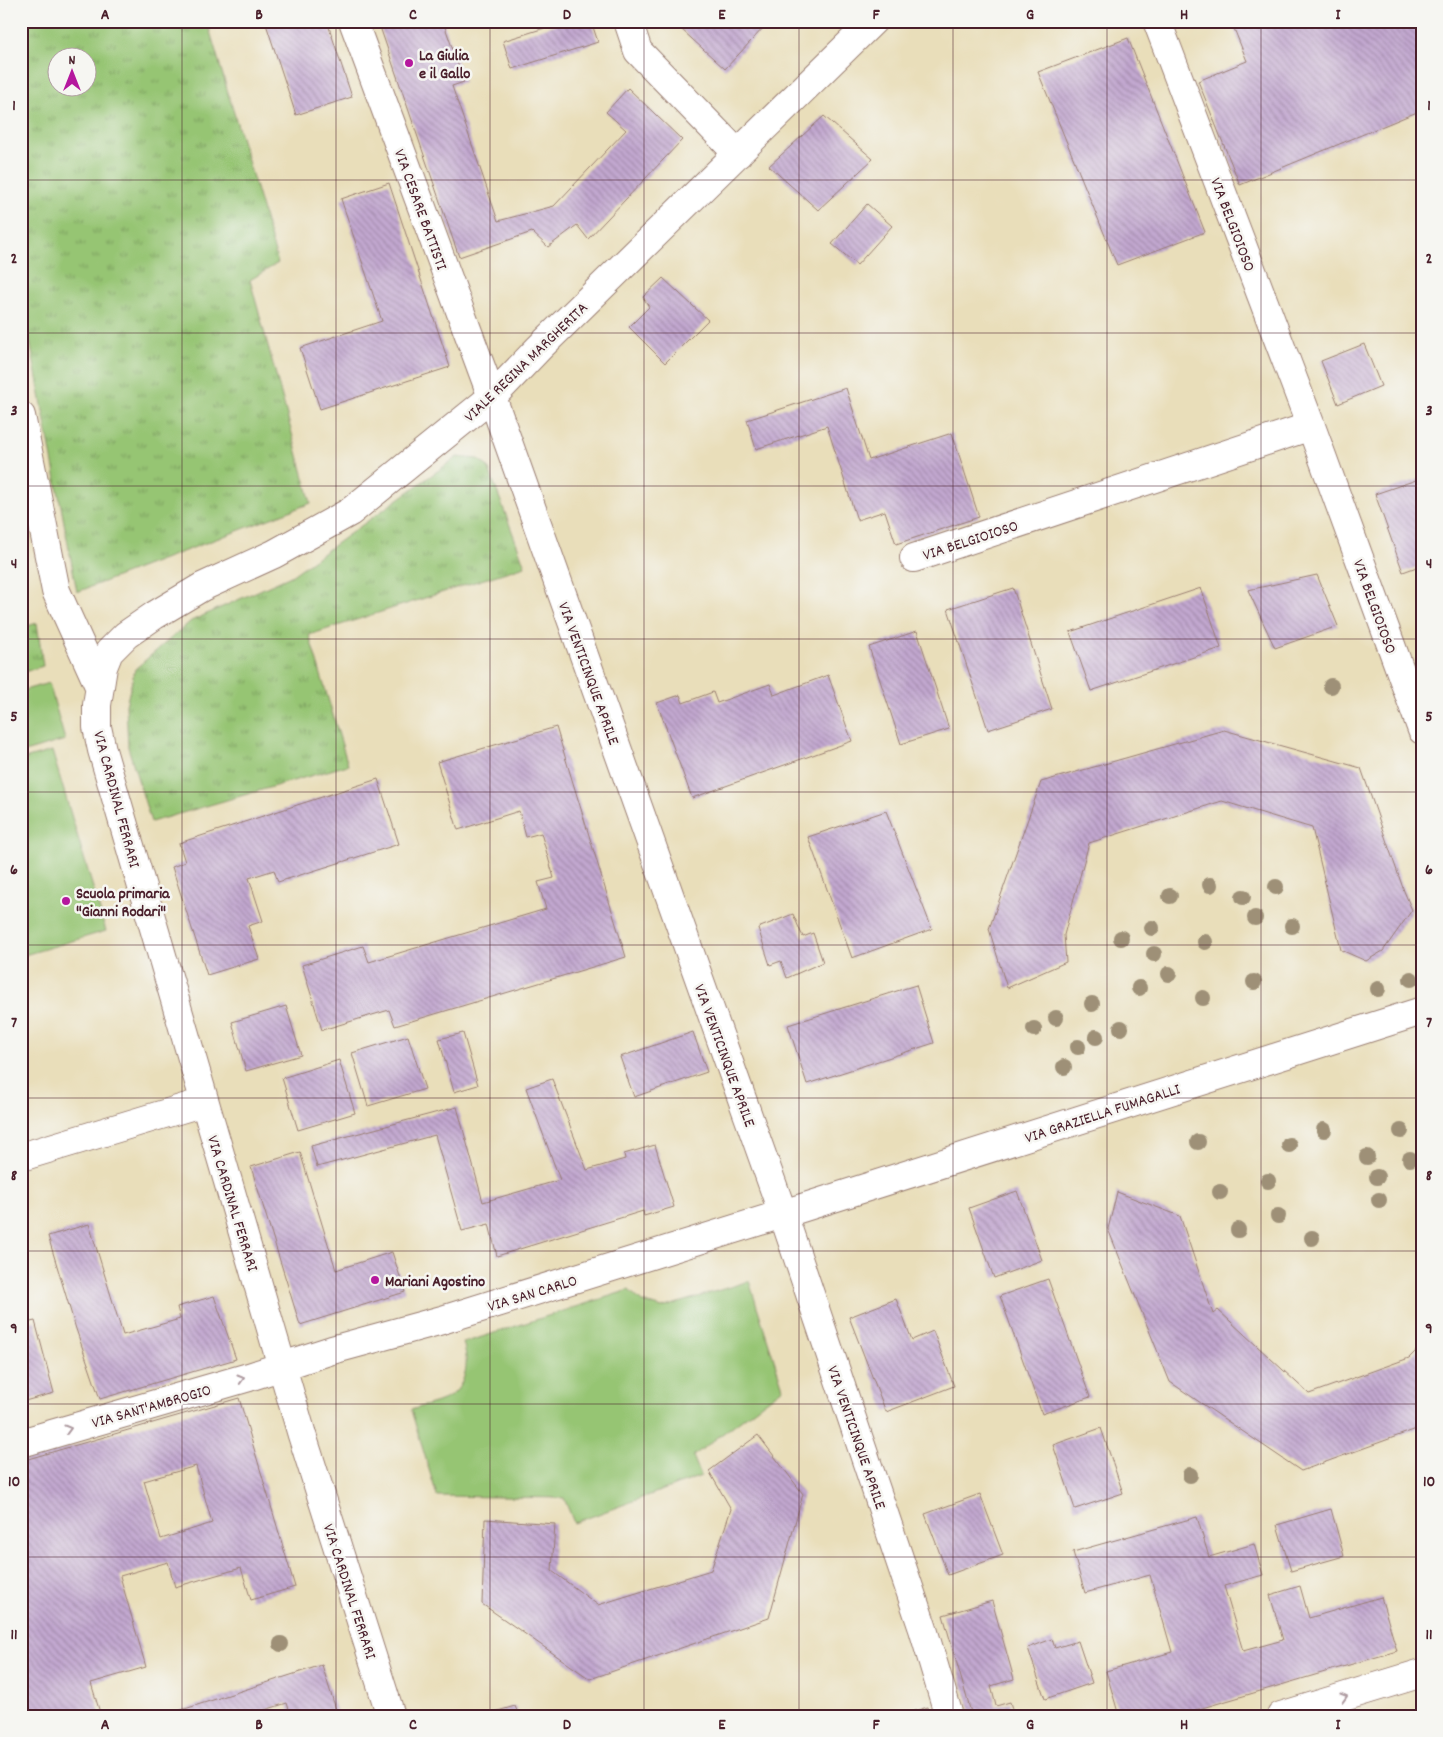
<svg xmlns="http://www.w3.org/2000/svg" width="1443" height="1737" viewBox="0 0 1443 1737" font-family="Dekko,sans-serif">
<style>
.grass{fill:url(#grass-tufts);stroke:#70724f;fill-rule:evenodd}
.park{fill:#96c573;stroke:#70724f}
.building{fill:url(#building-back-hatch);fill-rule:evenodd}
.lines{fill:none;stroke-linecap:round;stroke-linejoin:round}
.minor-casing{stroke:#9a7e72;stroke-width:30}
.minor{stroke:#fff;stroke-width:28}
.tree{fill:#9e9077}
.oneway{stroke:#ae9aa0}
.grid{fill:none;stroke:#4a1f2b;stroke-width:1;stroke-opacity:0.55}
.poi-dot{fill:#b5179e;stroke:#f6f6f2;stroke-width:2}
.labels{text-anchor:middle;stroke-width:5;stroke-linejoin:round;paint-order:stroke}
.poi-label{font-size:16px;font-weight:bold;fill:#4a1f2b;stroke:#f6f6f2;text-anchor:start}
.street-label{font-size:16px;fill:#4a1f2b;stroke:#f6f6f2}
.neatline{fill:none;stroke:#4a1f2b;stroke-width:2}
.grid-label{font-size:16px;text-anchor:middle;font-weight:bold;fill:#4a1f2b}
</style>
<defs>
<pattern id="grass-tufts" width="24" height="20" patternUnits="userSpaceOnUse" patternTransform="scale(1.25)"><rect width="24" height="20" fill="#96c573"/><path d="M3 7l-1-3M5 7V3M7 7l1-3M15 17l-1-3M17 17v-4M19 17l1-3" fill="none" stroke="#7c9f5f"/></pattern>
<pattern id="building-back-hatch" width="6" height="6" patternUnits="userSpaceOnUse" patternTransform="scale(1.25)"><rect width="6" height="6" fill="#c2a8d0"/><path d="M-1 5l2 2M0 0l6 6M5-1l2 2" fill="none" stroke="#a088a9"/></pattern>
</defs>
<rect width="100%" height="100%" fill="#f6f6f2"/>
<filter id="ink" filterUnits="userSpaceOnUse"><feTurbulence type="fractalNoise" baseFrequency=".02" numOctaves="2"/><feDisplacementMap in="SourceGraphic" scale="10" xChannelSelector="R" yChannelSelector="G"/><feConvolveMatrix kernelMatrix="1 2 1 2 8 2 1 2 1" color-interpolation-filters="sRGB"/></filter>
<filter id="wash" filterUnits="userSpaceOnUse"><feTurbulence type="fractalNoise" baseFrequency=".0096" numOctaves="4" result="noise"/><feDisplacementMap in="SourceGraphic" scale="20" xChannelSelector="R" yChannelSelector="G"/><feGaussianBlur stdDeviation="1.12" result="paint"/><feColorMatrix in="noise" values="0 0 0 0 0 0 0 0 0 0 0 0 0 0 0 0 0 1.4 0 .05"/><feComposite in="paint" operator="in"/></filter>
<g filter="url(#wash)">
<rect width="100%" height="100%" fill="#e9deba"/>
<path class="grass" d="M21 21H207L278 263 250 280 311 503 77 592 21 293ZM58 58H88V88H58Z
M457 457 478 459 488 467 525 566 309 635 348 765 151 822 128 747 126 705 135 669 191 621 291 576Z
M37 623 43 666 21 673V628Z"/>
<path class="park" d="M49 683 65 740 21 753V691Z
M52 751 106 931 21 956V760Z
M749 1281 783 1388 693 1456 701 1476 574 1523 564 1498 437 1496 411 1410C422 1406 434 1404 445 1399 466 1390 470 1362 463 1343L629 1290 642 1302 662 1308Z"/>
<g id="blocks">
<path class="building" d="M265 21H327L352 97 296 115Z
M378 21H443L464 82 452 86 498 221 554 206 626 130 606 112 628 88 682 140 588 239 577 225 548 247 532 232 459 257Z
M567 21H591L598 42 512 69 503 41Z
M688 21H760L765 26 725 69 681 29Z
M1231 21H1422V110L1240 185 1198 81 1247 61Z
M1128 38 1205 232 1117 265 1038 72Z
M824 116 873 159 818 210 769 166Z
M389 183 450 367 320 409 300 348 382 321 341 199Z
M867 204 892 226 857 265 832 244Z
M663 278 708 320 665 363 629 327 649 307 643 297Z
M1364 344 1381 386 1338 404 1321 361Z
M846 388 869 460 952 433 979 517 896 544 885 511 857 520 827 426 756 449 747 420Z
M1422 478V565L1403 572 1375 494Z
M1317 575 1338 626 1275 648 1248 590Z
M1013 588 1052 709 988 730 948 609Z
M1201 588 1221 648 1091 691 1070 632Z
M917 631 949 729 901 744 869 647Z
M828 675 852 741 692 798 657 703 680 695 683 703 713 692 717 703 770 684 774 695Z
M556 727 626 957 395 1026 389 1010 322 1030 302 965 363 946 369 962 546 909 538 882 554 878 541 833 526 837 519 811 458 830 437 762Z
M1224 730 1361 768 1404 891 1412 910 1383 951 1366 961 1341 950 1312 828 1222 801 1089 843 1064 935 1066 962 1007 988 989 929 1041 782Z
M378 779 399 844 278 882 274 870 249 878 263 921 248 926 259 959 207 975 172 867 185 862 179 843Z
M886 811 932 929 852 958 808 837Z
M793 914 803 937 813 933 823 962 787 978 781 961 770 965 758 928Z
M916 985 934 1043 807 1084 788 1025Z
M286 1006 301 1055 246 1071 232 1022Z
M693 1032 707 1072 634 1097 620 1057Z
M463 1033 478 1085 454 1092 439 1039Z
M408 1036 425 1089 368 1106 352 1053Z
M339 1060 355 1113 298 1130 282 1078Z
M21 1064 26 1078 21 1079Z
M552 1079 587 1170 625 1159 624 1154 655 1145 674 1207 644 1216 643 1211 497 1256 489 1224 462 1231 435 1135 317 1167 311 1146 457 1107 483 1202 560 1180 526 1088Z
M300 1152 336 1270 392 1252 405 1292 300 1325 251 1167Z
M1017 1191 1042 1260 994 1278 969 1208Z
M1117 1192 1180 1216 1213 1314 1218 1310 1309 1394 1409 1358 1422 1345V1427L1301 1471 1170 1382 1108 1229Z
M89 1224 123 1335 180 1319 177 1307 214 1296 236 1359 100 1399 76 1329 48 1236Z
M1048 1279 1090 1397 1042 1414 1000 1296Z
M896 1299 912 1340 933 1331 954 1386 886 1412 849 1317Z
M35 1321 54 1393 21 1402V1324Z
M239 1398 295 1587 251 1600 241 1568 175 1587 168 1562 120 1576 146 1667 91 1683 101 1716H21V1461ZM196 1466 212 1523 161 1539 144 1481Z
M1101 1428 1123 1493 1075 1509 1053 1445Z
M758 1435 803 1494 769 1618 590 1679 482 1604 485 1519 555 1524 552 1571 598 1605 711 1570 731 1509 709 1471Z
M980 1494 1003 1555 948 1575 925 1514Z
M1331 1509 1344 1556 1291 1571 1277 1525Z
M1197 1517 1209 1557 1254 1544 1263 1575 1224 1586 1243 1651 1283 1640 1270 1595 1300 1586 1309 1618 1381 1597 1397 1651 1175 1716H1119L1106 1671 1172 1652 1150 1575 1085 1593 1073 1552Z
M992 1601 1014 1679 991 1686 996 1706 1010 1702 1014 1716H972L943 1615Z
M1052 1639 1055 1648 1078 1641 1092 1683 1045 1699 1028 1648Z
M322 1665 338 1716H291L287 1703 246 1716H163Z
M515 1706 519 1716H484V1715Z
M928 1707 931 1716H900V1715Z"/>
</g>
</g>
<g filter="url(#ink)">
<use href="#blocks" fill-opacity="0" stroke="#9a7e72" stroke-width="1"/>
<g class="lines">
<g class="minor-casing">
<path id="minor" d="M353 21 492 397 783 1214 923 1629 949 1716
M628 21 638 51 738 154
M1157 21 1311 426 1422 730
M21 416 56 591 99 686
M914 558 1311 426
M21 1157 204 1102
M21 1443 249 1377 332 1350 442 1320 805 1207 1422 1011
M391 1716 302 1435 102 750 97 727V705L103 667 109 652 126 635 155 615 202 587 274 554 350 512 492 397 539 348 873 21
M1281 1716 1422 1673"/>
</g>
<use href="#minor" class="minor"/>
</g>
<g class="tree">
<circle cx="1331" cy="686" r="8"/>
<circle cx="1210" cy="885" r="8"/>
<circle cx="1276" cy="887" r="8"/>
<circle cx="1170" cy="896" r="8"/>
<circle cx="1243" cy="897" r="8"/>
<circle cx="1255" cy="918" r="8"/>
<circle cx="1292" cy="926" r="8"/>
<circle cx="1152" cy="928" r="8"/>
<circle cx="1121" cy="938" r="8"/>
<circle cx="1205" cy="942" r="8"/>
<circle cx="1154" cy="954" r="8"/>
<circle cx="1169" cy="974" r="8"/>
<circle cx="1411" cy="979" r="8"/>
<circle cx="1254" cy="982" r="8"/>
<circle cx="1139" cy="988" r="8"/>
<circle cx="1378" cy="989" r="8"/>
<circle cx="1203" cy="998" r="8"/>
<circle cx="1092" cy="1004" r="8"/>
<circle cx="1056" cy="1018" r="8"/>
<circle cx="1121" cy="1028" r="8"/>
<circle cx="1034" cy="1029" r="8"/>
<circle cx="1096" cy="1037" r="8"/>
<circle cx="1078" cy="1047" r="8"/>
<circle cx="1064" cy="1067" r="8"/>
<circle cx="1324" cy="1130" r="8"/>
<circle cx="1401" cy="1131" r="8"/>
<circle cx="1198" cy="1142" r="8"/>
<circle cx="1289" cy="1145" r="8"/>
<circle cx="1367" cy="1157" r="8"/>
<circle cx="1410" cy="1159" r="8"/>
<circle cx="1377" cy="1177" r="8"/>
<circle cx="1268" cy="1181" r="8"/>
<circle cx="1220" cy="1192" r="8"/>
<circle cx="1379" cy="1200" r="8"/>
<circle cx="1278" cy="1216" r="8"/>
<circle cx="1238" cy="1230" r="8"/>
<circle cx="1312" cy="1238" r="8"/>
<circle cx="1190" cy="1475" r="8"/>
<circle cx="281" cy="1644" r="8"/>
</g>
<defs><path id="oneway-chevron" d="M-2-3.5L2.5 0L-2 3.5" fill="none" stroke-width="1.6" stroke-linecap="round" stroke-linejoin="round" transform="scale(1.25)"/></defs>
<g class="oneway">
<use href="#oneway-chevron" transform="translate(241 1379) rotate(-16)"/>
<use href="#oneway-chevron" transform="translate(68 1429) rotate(-16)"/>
<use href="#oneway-chevron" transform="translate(1344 1697) rotate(-17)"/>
</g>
</g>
<path class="grid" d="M182 21V1716M336 21V1716M490 21V1716M644 21V1716M799 21V1716M953 21V1716M1107 21V1716M1261 21V1716M21 180H1422M21 333H1422M21 486H1422M21 639H1422M21 792H1422M21 945H1422M21 1098H1422M21 1251H1422M21 1404H1422M21 1557H1422"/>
<g class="poi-dot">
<circle cx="409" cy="63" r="5"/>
<circle cx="66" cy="901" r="5"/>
<circle cx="375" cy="1280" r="5"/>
</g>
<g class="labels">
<g class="poi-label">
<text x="419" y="60">La Giulia<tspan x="419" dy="18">e il Gallo</tspan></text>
<text x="76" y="898">Scuola primaria<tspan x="76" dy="18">"Gianni Rodari"</tspan></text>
<text x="385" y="1286">Mariani Agostino</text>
</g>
<g class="street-label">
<text transform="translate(422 209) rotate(70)" y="6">VIA CESARE BATTISTI</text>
<text transform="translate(1234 224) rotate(69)" y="6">VIA BELGIOIOSO</text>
<text transform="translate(525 361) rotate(-44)" y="6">VIALE REGINA MARGHERITA</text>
<text transform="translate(970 539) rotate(-18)" y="6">VIA BELGIOIOSO</text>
<text transform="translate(1376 606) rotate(70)" y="6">VIA BELGIOIOSO</text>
<text transform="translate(590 673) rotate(70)" y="6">VIA VENTICINQUE APRILE</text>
<text transform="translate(118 799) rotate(75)" y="6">VIA CARDINAL FERRARI</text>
<text transform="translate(726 1055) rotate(70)" y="6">VIA VENTICINQUE APRILE</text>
<text transform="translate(1102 1112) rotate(-18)" y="6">VIA GRAZIELLA FUMAGALLI</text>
<text transform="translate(234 1203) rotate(73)" y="6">VIA CARDINAL FERRARI</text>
<text transform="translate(532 1292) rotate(-17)" y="6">VIA SAN CARLO</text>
<text transform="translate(151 1405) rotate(-16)" y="6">VIA SANT'AMBROGIO</text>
<text transform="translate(858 1437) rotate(71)" y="6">VIA VENTICINQUE APRILE</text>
<text transform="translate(351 1591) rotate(72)" y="6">VIA CARDINAL FERRARI</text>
</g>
</g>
<rect width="1443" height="1737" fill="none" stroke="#f6f6f2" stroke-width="55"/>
<g transform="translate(72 72)"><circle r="24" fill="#f6f6f2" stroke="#b1a0a2"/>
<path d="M0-4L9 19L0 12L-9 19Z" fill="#b5179e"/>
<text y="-8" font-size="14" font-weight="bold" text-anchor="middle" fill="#4a1f2b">N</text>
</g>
<rect x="28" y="28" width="1388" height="1682" class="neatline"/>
<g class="grid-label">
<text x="105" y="19">A</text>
<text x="259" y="19">B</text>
<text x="413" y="19">C</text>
<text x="567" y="19">D</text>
<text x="722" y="19">E</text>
<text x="876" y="19">F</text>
<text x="1030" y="19">G</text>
<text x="1184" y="19">H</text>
<text x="1338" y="19">I</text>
<text x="14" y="110">1</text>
<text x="1429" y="110">1</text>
<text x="14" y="263">2</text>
<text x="1429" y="263">2</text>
<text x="14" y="415">3</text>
<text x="1429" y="415">3</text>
<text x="14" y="568">4</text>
<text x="1429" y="568">4</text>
<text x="14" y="721">5</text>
<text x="1429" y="721">5</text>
<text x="14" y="874">6</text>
<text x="1429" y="874">6</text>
<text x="14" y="1027">7</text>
<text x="1429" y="1027">7</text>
<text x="14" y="1180">8</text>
<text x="1429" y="1180">8</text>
<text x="14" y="1333">9</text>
<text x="1429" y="1333">9</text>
<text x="14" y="1486">10</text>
<text x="1429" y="1486">10</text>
<text x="14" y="1639">11</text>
<text x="1429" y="1639">11</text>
<text x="105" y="1729">A</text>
<text x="259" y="1729">B</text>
<text x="413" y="1729">C</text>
<text x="567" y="1729">D</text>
<text x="722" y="1729">E</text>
<text x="876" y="1729">F</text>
<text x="1030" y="1729">G</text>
<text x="1184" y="1729">H</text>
<text x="1338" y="1729">I</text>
</g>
</svg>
